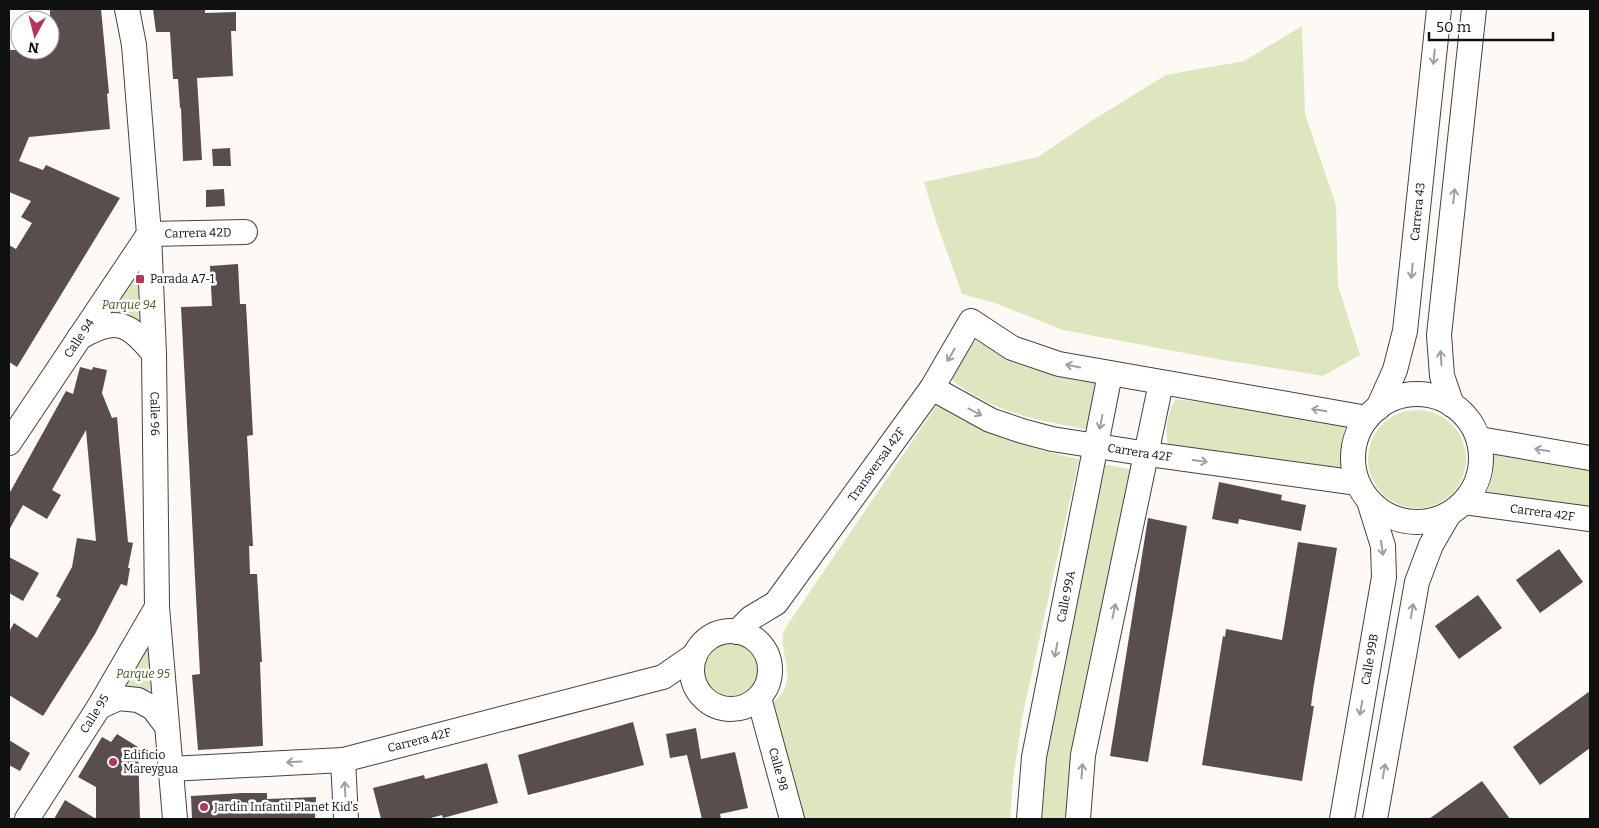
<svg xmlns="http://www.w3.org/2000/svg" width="1599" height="828" viewBox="0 0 1599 828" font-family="Bitter,serif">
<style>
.green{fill:#dee6c0}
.building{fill:#574e4d}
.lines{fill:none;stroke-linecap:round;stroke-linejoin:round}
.minor-casing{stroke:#434343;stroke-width:26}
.minor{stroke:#fff;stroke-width:24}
.oneway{stroke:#9f9f9f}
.poi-dot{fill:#b2365d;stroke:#fff;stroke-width:2}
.labels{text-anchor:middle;stroke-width:5;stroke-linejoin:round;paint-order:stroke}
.street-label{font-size:12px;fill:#101010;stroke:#fff}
.poi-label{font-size:12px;fill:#101010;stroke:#fff;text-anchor:start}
.park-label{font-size:12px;font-style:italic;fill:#426226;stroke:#fff}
</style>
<rect width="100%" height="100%" fill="#fef9f4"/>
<path class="green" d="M1302 26 1305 114 1336 205 1338 285 1360 355 1323 376 1211 358 1063 330 995 303 962 294 936 221 924 182 1038 157 1091 121 1166 75 1244 61Z
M143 257 144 321 106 315Z
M976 341C1018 364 1050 375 1098 383L1089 430C1034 419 995 414 949 378L969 347Z
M1176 399 1348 423 1341 447 1342 469 1175 448 1169 446C1163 434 1168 409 1176 399Z
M937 405C985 434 1025 448 1079 459L1022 718 1013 779 1010 819H798L772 704C775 700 779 697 782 693 795 675 780 653 783 634 784 631 786 627 788 624Z
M1368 459a49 49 0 1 1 98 0a49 49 0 1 1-98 0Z
M1491 446 1590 465V511L1485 495C1494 477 1495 466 1491 446Z
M1102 464 1131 469 1072 759 1068 819H1037L1042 756Z
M151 629 159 692 123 685Z
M697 670a34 34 0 1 1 68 0a34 34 0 1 1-68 0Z"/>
<path class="building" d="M50 9H101L109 93 107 94 110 129 29 137 19 161 43 170 46 165 120 198 17 367 9 362V245L16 249 32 223 21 217 31 201 9 192V50H50Z
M153 9H205V13L236 12V31H231L233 76 197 78 202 160 183 161 181 108H180L178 79H173L170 32H156Z
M230 148 231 166H213L212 149Z
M224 189 225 206 206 207V190Z
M238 264 240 304H246L253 435 247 436 253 546H249L250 574H257L262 662H260L263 746 198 750 192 675 200 674 181 307 212 306 210 266Z
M80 367 92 370 93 367 107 370 102 393 112 418 117 417 128 542 133 543 128 568H130L127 586 121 584 95 634 43 716 9 695V632L14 623 37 638 61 599 56 596 72 567 77 538 96 541 86 430 52 490 61 495 47 519 23 505 9 530V494L66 391 73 394Z
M1219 482 1282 495 1281 500 1306 505 1301 531 1239 519 1238 524 1212 519Z
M1148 518 1187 526 1148 762 1110 756Z
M1298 542 1337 548 1313 690 1311 706H1314L1302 781 1202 765 1223 636 1225 637 1226 629 1282 640Z
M1559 549 1583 582 1540 613 1516 580Z
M9 557 39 573 23 601 9 593Z
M1478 595 1502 628 1459 659 1435 626Z
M1590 691V748L1540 785 1513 747Z
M633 722 644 765 528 795 518 755Z
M696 728 701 759 735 752 748 808 720 814 721 819H702L687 755 670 758 666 734Z
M117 734 138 747 140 819H96V787L78 777 102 737 111 742Z
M9 740 30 753 20 771 9 765Z
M487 763 498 803 443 818 442 815 427 819H381L373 788 424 775 425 779Z
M1482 781 1510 819H1429Z
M242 793H267V799L316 797 315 819H192L191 796Z
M65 800 96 819H54Z"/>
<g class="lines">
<g class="minor-casing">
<g id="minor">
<path id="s1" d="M127 9 134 45 149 234 154 354 157 607 175 819"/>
<path id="s2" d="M149 234 245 232"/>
<path d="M79 338C115 317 128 321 154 354"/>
<path id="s3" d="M932 388 990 420 1022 431 1052 439 1148 454 1358 483"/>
<circle cx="1417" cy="458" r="64"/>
<path d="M1452 405 1442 376 1439 335 1474 9"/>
<path id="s4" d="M1378 408 1395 370 1405 331 1439 9"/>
<path d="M1479 439 1590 458"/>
<path id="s5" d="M9 443 149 234"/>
<path id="s6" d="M1464 502 1590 519"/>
<circle cx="731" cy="670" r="39"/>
<path id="s7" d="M737 632 751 618 776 603 932 388 971 321 1012 348 1059 364 1367 418"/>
<path id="s8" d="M759 698 792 819"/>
<path d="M99 707 119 698 138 700 153 708 166 725"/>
<path d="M343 760 346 819"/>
<path id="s9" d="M170 769 343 760 663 677 695 655"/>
<path id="s10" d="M27 819 99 707 157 607"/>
<path id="s11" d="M1029 819 1034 757 1110 374"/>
<path d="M1078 819 1083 755 1161 383"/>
<path id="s12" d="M1342 819 1384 577 1383 546 1369 501"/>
<path d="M1375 819 1417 582 1431 545 1449 514"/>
</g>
</g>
<use href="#minor" class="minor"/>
</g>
<defs><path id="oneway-shaft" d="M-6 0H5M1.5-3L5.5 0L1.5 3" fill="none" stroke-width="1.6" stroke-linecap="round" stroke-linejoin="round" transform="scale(1.25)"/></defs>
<g class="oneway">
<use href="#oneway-shaft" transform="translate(1434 57) rotate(96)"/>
<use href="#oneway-shaft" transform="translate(1454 196) rotate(-84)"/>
<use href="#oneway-shaft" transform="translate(1412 271) rotate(96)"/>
<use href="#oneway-shaft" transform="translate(951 355) rotate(120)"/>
<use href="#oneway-shaft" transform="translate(1441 358) rotate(-94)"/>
<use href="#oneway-shaft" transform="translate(1073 366) rotate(-169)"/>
<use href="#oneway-shaft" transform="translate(1319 410) rotate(-170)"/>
<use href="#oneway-shaft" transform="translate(975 412) rotate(28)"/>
<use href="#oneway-shaft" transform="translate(1101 422) rotate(101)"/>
<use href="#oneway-shaft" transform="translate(1542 450) rotate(-171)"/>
<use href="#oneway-shaft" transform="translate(1200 461) rotate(8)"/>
<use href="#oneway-shaft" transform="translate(1382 548) rotate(82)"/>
<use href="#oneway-shaft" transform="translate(1114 611) rotate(-78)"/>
<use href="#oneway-shaft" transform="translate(1412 611) rotate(-80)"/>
<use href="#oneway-shaft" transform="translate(1056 650) rotate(101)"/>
<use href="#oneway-shaft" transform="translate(1361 708) rotate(100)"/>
<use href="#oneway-shaft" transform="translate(294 762) rotate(177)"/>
<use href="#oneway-shaft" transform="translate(1082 771) rotate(-86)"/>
<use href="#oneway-shaft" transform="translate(1384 771) rotate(-80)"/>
<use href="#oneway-shaft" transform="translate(345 789) rotate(-93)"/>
</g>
<g class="poi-dot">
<rect x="135" y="274" width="10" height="10" rx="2.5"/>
<circle cx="113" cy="762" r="5"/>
<circle cx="204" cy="807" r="5"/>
</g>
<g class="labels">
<g class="street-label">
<text dy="4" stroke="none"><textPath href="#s4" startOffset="202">Carrera 43</textPath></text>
<text dy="4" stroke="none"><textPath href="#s2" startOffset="49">Carrera 42D</textPath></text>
<text dy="4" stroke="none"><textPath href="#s5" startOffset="126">Calle 94</textPath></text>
<text dy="4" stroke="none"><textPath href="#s1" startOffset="406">Calle 96</textPath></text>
<text dy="4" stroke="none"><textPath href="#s3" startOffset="220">Carrera 42F</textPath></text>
<text dy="4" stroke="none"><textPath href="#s7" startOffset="220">Transversal 42F</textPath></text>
<text dy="4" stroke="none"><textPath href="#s6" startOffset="79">Carrera 42F</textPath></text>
<text dy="4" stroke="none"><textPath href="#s11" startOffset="226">Calle 99A</textPath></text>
<text dy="4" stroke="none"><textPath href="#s12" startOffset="162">Calle 99B</textPath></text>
<text dy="4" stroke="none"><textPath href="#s10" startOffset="125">Calle 95</textPath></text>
<text dy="4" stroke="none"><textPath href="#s9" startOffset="252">Carrera 42F</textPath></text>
<text dy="4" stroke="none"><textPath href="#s8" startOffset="74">Calle 98</textPath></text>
</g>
<g class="poi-label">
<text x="150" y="283">Parada A7-1</text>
<text x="123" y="759">Edificio<tspan x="123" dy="14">Mareygua</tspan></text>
<text x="214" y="811">Jardin Infantil Planet Kid's</text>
</g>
<g class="park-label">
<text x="129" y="309">Parque 94</text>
<text x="143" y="678">Parque 95</text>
</g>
</g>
<rect width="1599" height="828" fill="none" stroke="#101010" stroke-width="20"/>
<g transform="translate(35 35) rotate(187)"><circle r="24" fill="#ffffff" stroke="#9f9f9f"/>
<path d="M0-4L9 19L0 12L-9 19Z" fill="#b2365d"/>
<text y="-8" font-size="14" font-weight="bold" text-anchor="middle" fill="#101010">N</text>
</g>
<path d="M1429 32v8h124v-8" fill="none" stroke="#101010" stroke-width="2.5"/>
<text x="1436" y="32" font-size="15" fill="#101010" stroke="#ffffff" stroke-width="4" paint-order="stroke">50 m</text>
</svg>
